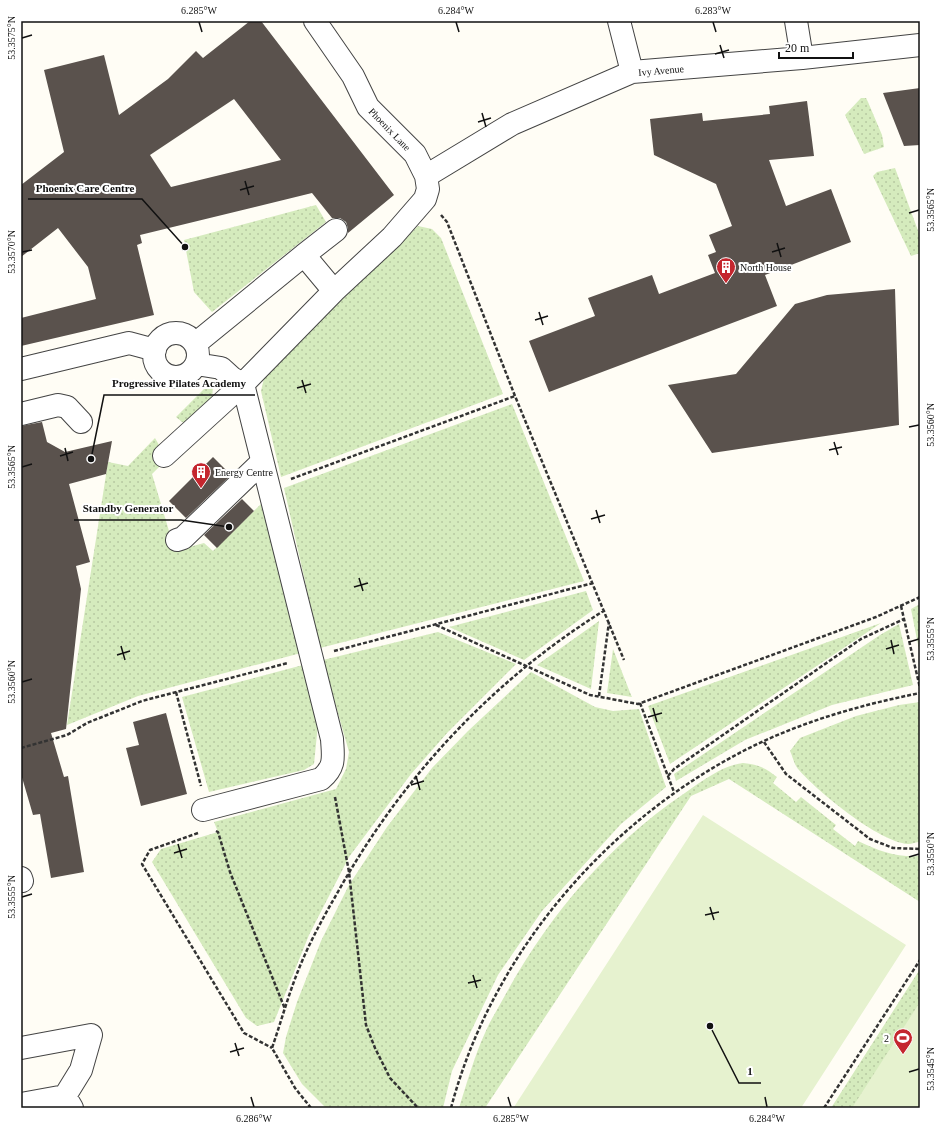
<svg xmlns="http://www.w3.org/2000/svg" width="941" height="1129" viewBox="0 0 941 1129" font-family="'Times New Roman',serif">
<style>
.grass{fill:url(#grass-dots)}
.pitch{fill:#e6f2cf}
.building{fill:#5a524d;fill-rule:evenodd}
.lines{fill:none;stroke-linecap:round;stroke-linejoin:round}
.minor-casing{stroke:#444;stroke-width:24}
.path{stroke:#333;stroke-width:2.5;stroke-dasharray:4 2;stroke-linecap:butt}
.minor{stroke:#fff;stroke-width:22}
.ticks{fill:none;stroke:#111;stroke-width:1.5}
.labels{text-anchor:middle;stroke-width:4;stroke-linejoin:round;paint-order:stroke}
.street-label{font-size:10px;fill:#111;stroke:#fff}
.poi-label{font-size:10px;fill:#111;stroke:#fff;text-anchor:start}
.leader{fill:none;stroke:#111;stroke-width:1.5}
.callout-dot{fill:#111;stroke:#fff;stroke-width:1.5}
.callout-label{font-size:11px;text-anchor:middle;font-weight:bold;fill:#111;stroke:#fff;stroke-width:4;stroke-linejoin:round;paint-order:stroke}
.neatline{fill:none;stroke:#111;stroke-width:1.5}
.ticks-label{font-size:10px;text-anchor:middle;fill:#111}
</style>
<defs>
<pattern id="grass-dots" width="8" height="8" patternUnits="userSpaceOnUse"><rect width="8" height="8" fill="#d5ebbd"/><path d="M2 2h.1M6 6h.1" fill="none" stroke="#b6c8a1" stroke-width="1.8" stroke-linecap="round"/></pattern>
</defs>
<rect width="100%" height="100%" fill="#fffdf5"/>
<path class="grass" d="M861 98H866L868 102 882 135 884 147 864 154 845 115Z
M895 168 920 236V253L911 256 873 176 877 172Z
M316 205 326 222 212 312 194 292 184 240Z
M418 226 432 229 441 238 503 394 281 477 261 391 265 374Z
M210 383 213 386 212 399 186 423 182 422 176 417Z
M512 404 584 581 320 648 284 488Z
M155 438 159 445 157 453 165 461 152 474 175 551 204 543 213 551 261 504 301 653 138 696 67 725 108 462 128 466Z
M586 591 593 610 524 660 449 627Z
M920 604V655L911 609Z
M599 621 591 689 537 665Z
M881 623 670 764 648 706Z
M899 624 913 685 832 705 745 740 676 781 674 774 880 635Z
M438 632 516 664 448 732 411 774 349 857 309 935 274 1022 257 1026 246 1018 152 862 161 849 218 832 214 822 336 789 346 769 349 752 323 660Z
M613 649 631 695 632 697 607 693Z
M303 665 318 724 314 764 304 770 209 792 182 697Z
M531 672 595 707 613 711 639 709 666 787 621 824 542 911 498 975 452 1071 443 1108H326L302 1084 283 1053 286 1037 297 1002 321 941 349 885 387 827 432 768 468 731Z
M920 702V842C916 842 912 844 908 844 879 842 818 792 799 770 794 765 793 757 790 751L800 738 856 716 899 705Z
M743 763C757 764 766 768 777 777L773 783 796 802 801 797 836 825 833 829 855 846 858 841C881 852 895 857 920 856V902L729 779 691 796 485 1108H459C467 1083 474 1057 485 1033 490 1021 497 1010 503 999 547 918 606 847 682 795 700 783 720 766 743 763Z
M920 969V1108H831Z"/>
<path class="pitch" d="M703 815 906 945 801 1108 514 1107Z
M920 1002V1108H852Z"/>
<path class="building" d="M250 21H261L394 195 348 233V228L346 222 340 218H332L312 193 140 235 142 243 137 245 154 315 21 346V318L96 299 88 267 58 228 21 257V185L64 152 44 70 104 55 119 115 168 79 196 51 203 58ZM234 99 281 160 171 187 150 155Z
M920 88V145L904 146 883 93Z
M807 101 814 156 769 160 786 206 831 189 851 242 765 275 777 306 549 392 529 341 595 316 588 298 652 275 659 294 715 273 708 255 716 252 709 235 732 226 716 184 654 155 650 119 702 113 703 121 770 114 769 106Z
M895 289 899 425 712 453 668 385 736 374 795 304 827 295Z
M42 422 47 442 65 452 112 441 106 474 69 484 90 562 76 566 81 589 66 729 51 733 64 777 68 776 84 872 51 878 40 814 33 815 21 774V426Z
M213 457 231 475 186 518 169 501Z
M242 499 254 511 217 548 204 535Z
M166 713 187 794 141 806 126 748 139 745 133 722Z"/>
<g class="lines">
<g class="minor-casing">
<path id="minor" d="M619 21 632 72
M796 21 802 58
M426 176 512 124 632 72 802 58 920 45
M334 291 304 255 336 230
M154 355a22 22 0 1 1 44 0a22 22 0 1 1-44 0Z
M195 344 304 255
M21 369 129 343 155 350
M21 414 58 405 67 407 81 422
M164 456 243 384 232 378 221 368 196 364
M177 540 183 538 262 462
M203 810 321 779C336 766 333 757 332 739L243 384 334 291 392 237 425 199 428 189 426 176 415 154 368 107 353 76 315 21
M21 878 22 881
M21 1048 91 1035 81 1070 65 1096
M21 1104 65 1096 72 1108"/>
</g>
<path class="path" d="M441 215 447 222 515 396 624 660
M291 479 515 396
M901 606 920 688
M436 625 590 695 638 704 876 617 920 597
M334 651 593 583
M176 692 201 786
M599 696 609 622
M640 703 674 792
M764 742 786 774 870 839 893 848 920 849
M21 748 67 735 87 723 142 701 288 663
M668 776 674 769 861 639 904 619
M335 797 349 872 366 1025 375 1048 390 1078 418 1108
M216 831 218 832 230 872 285 1009
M198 833 150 850 142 864 244 1033 272 1048
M311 1108 295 1088 272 1048C281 1022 288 996 298 971 309 943 324 916 339 890 403 776 494 679 605 610
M451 1108C490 960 598 830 732 757 790 725 855 706 920 693
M824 1108 920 960"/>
<use href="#minor" class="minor"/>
</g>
<path class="ticks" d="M199 22 202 32M456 22 459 32M713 22 716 32M22 38 32 35M720 45 724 58M715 54 729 50M482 113 486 127M478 122 491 118M245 181 249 195M240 190 254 186M909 213 919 210M777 243 781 257M22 252 32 250M772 252 785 248M539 312 543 325M535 320 548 316M302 380 306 393M297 388 311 384M909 427 919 425M834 442 838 455M65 448 68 461M829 450 842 447M60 456 73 452M22 467 32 464M596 510 600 523M591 519 605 515M359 578 363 591M354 587 368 583M891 640 894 654M909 642 919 639M121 646 125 660M886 649 899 645M117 655 130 651M22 682 32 679M653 708 657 722M648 717 662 713M416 776 420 790M411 785 424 781M178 844 182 858M174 853 187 849M909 857 919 854M22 897 32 894M710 907 714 920M705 915 719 912M473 975 477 988M468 983 481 980M235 1043 239 1056M230 1052 244 1048M909 1072 919 1069M251 1097 254 1107M508 1097 511 1107M765 1097 767 1107"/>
<defs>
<g id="building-pin" transform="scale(1)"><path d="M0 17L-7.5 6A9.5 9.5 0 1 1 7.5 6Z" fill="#c4262e" stroke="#fff"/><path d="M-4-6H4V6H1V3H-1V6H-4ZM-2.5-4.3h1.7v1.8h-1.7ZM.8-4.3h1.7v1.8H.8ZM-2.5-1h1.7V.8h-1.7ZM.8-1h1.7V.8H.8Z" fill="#fff"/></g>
<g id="stadium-pin" transform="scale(1)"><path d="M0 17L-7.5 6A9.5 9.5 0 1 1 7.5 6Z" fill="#c4262e" stroke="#fff"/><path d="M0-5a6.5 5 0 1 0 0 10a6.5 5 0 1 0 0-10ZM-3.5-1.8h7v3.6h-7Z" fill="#fff"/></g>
</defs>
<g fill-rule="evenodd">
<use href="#building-pin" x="726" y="267"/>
<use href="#building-pin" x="201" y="472"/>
<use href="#stadium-pin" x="903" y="1038"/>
</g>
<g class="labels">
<g class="street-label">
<text transform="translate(661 70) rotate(-5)" y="4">Ivy Avenue</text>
<text transform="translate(390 129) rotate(46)" y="4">Phoenix Lane</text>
</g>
<g class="poi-label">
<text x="740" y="271">North House</text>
<text x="215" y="476">Energy Centre</text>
<text x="889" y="1042" text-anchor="end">2</text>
</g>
</g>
<path class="leader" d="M185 247L142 199H28M91 459L104 395H255M229 527L181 520H74M710 1026L739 1083H761"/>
<g class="callout-dot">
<circle cx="185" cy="247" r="4"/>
<circle cx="91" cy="459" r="4"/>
<circle cx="229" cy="527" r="4"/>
<circle cx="710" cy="1026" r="4"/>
</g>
<g class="callout-label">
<text x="85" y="192">Phoenix Care Centre</text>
<text x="179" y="387">Progressive Pilates Academy</text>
<text x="128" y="512">Standby Generator</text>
<text x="750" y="1075">1</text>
</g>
<rect width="941" height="1129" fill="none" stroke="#ffffff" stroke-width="44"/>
<path d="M779 52v6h74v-6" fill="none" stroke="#111111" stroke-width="2"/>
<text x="785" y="52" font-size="12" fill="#111111" stroke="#ffffff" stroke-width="3" paint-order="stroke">20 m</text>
<rect x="22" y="22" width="897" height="1085" class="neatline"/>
<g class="ticks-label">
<text x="199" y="14">6.285°W</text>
<text x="456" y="14">6.284°W</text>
<text x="713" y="14">6.283°W</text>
<text transform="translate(11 38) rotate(-90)" y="4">53.3575°N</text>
<text transform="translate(930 210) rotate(-90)" y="4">53.3565°N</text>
<text transform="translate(11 252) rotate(-90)" y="4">53.3570°N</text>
<text transform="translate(930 425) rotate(-90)" y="4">53.3560°N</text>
<text transform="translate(11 467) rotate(-90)" y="4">53.3565°N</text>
<text transform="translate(930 639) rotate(-90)" y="4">53.3555°N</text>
<text transform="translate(11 682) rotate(-90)" y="4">53.3560°N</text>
<text transform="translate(930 854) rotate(-90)" y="4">53.3550°N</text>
<text transform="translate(11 897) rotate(-90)" y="4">53.3555°N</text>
<text transform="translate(930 1069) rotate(-90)" y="4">53.3545°N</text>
<text x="254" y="1122">6.286°W</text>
<text x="511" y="1122">6.285°W</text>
<text x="767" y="1122">6.284°W</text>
</g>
</svg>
